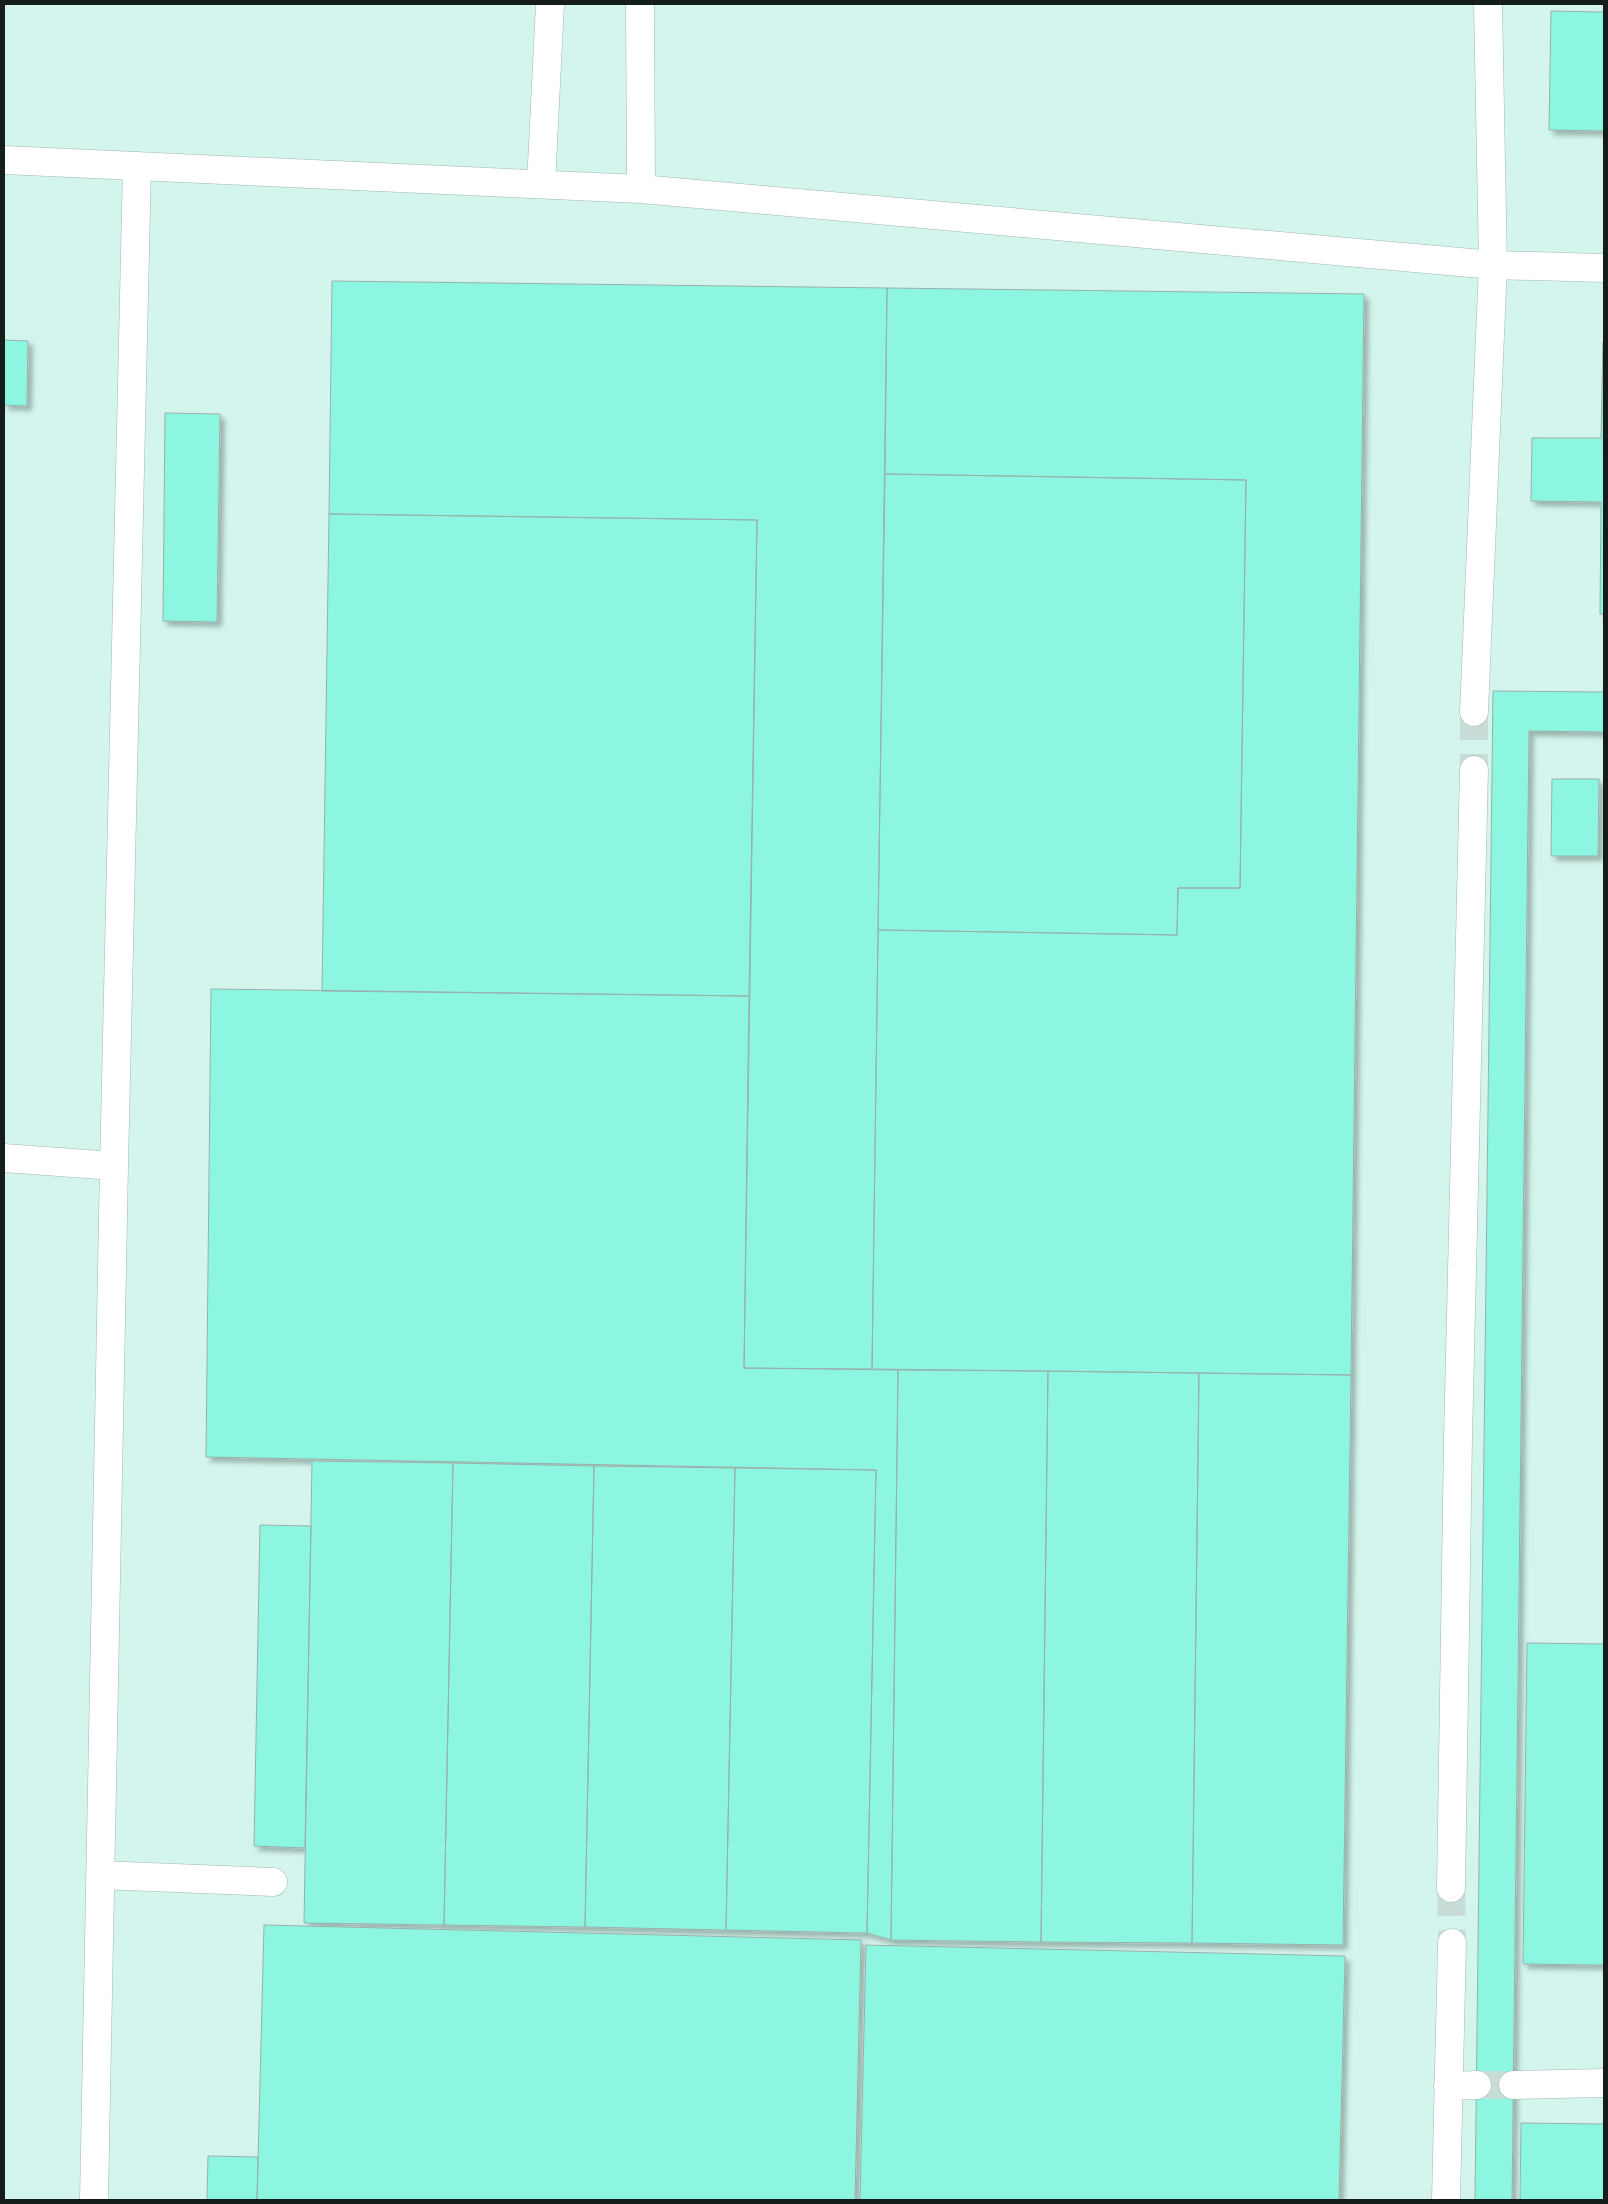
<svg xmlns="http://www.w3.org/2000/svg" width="1608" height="2204" viewBox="0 0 1608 2204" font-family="'Source Sans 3',sans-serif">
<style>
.built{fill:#d3f5ed}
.building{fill:#8cf6e1;stroke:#99b0ab;filter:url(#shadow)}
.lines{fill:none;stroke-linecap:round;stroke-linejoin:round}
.minor-tunnel{stroke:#c8ddd8;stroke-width:28;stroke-dasharray:28 14;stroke-linecap:butt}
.minor-casing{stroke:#a0b7b1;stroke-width:29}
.minor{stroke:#fff;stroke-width:28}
</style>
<defs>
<filter id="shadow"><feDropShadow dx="4.5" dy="4.5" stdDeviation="2.5" flood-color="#0004"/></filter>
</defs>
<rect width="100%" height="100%" fill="#e7fff9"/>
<path class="built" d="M4 4H1604V2200H4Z"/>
<path class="building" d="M1551 11 1604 12V131L1549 130Z
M332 281 887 288 872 1369 744 1368 757 520 329 514Z
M887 288 1364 294 1351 1375 872 1369 878 930 1177 935 1178 888H1240L1246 480 885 474Z
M4 340 28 341 27 406 4 405Z
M1603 342 1604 614H1600L1601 502 1531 501 1532 438H1601Z
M165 413 220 414 217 622 163 621Z
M885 474 1246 480 1240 888H1178L1177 935 878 930Z
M329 514 757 520 749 996 322 991Z
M1493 691 1604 692V732L1529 731 1512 2200H1475Z
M1552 779H1599L1598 856H1551Z
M211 989 749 996 744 1368 898 1370 891 1940 867 1933 876 1470 206 1457Z
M898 1370 1048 1371 1041 1942 891 1940Z
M1048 1371 1199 1373 1192 1943 1041 1942Z
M1199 1373 1351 1375 1343 1945 1192 1943Z
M312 1461 453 1463 444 1925 304 1923Z
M453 1463 594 1466 585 1927 444 1925Z
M594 1466 735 1468 726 1930 585 1927Z
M735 1468 876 1470 867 1933 726 1930Z
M260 1525 311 1526 305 1848 254 1846Z
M1527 1643 1604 1644V1965L1523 1964Z
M264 1925 861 1940 855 2200H257Z
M866 1945 1345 1956 1339 2200H860Z
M1521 2123 1604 2124V2200H1520Z
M208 2156 258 2157 257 2200H207Z"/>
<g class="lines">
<path class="minor-tunnel" d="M1474 712V770
M1451 1888 1452 1943
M1477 2085H1513"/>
<g class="minor-casing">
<path id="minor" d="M640 4 641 189
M4 160 641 189 1493 265 1604 268
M541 184 550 4
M1474 712 1493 265 1488 4
M4 1158 114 1166
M100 1875 273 1882
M1451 1888 1458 1438 1474 770
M1513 2085 1604 2083
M1448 2086 1477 2085
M94 2200 114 1166 137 166
M1446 2200 1452 1943"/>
</g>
<use href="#minor" class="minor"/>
</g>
<rect width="1608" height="2204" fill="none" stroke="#151d1b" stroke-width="10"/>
</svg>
